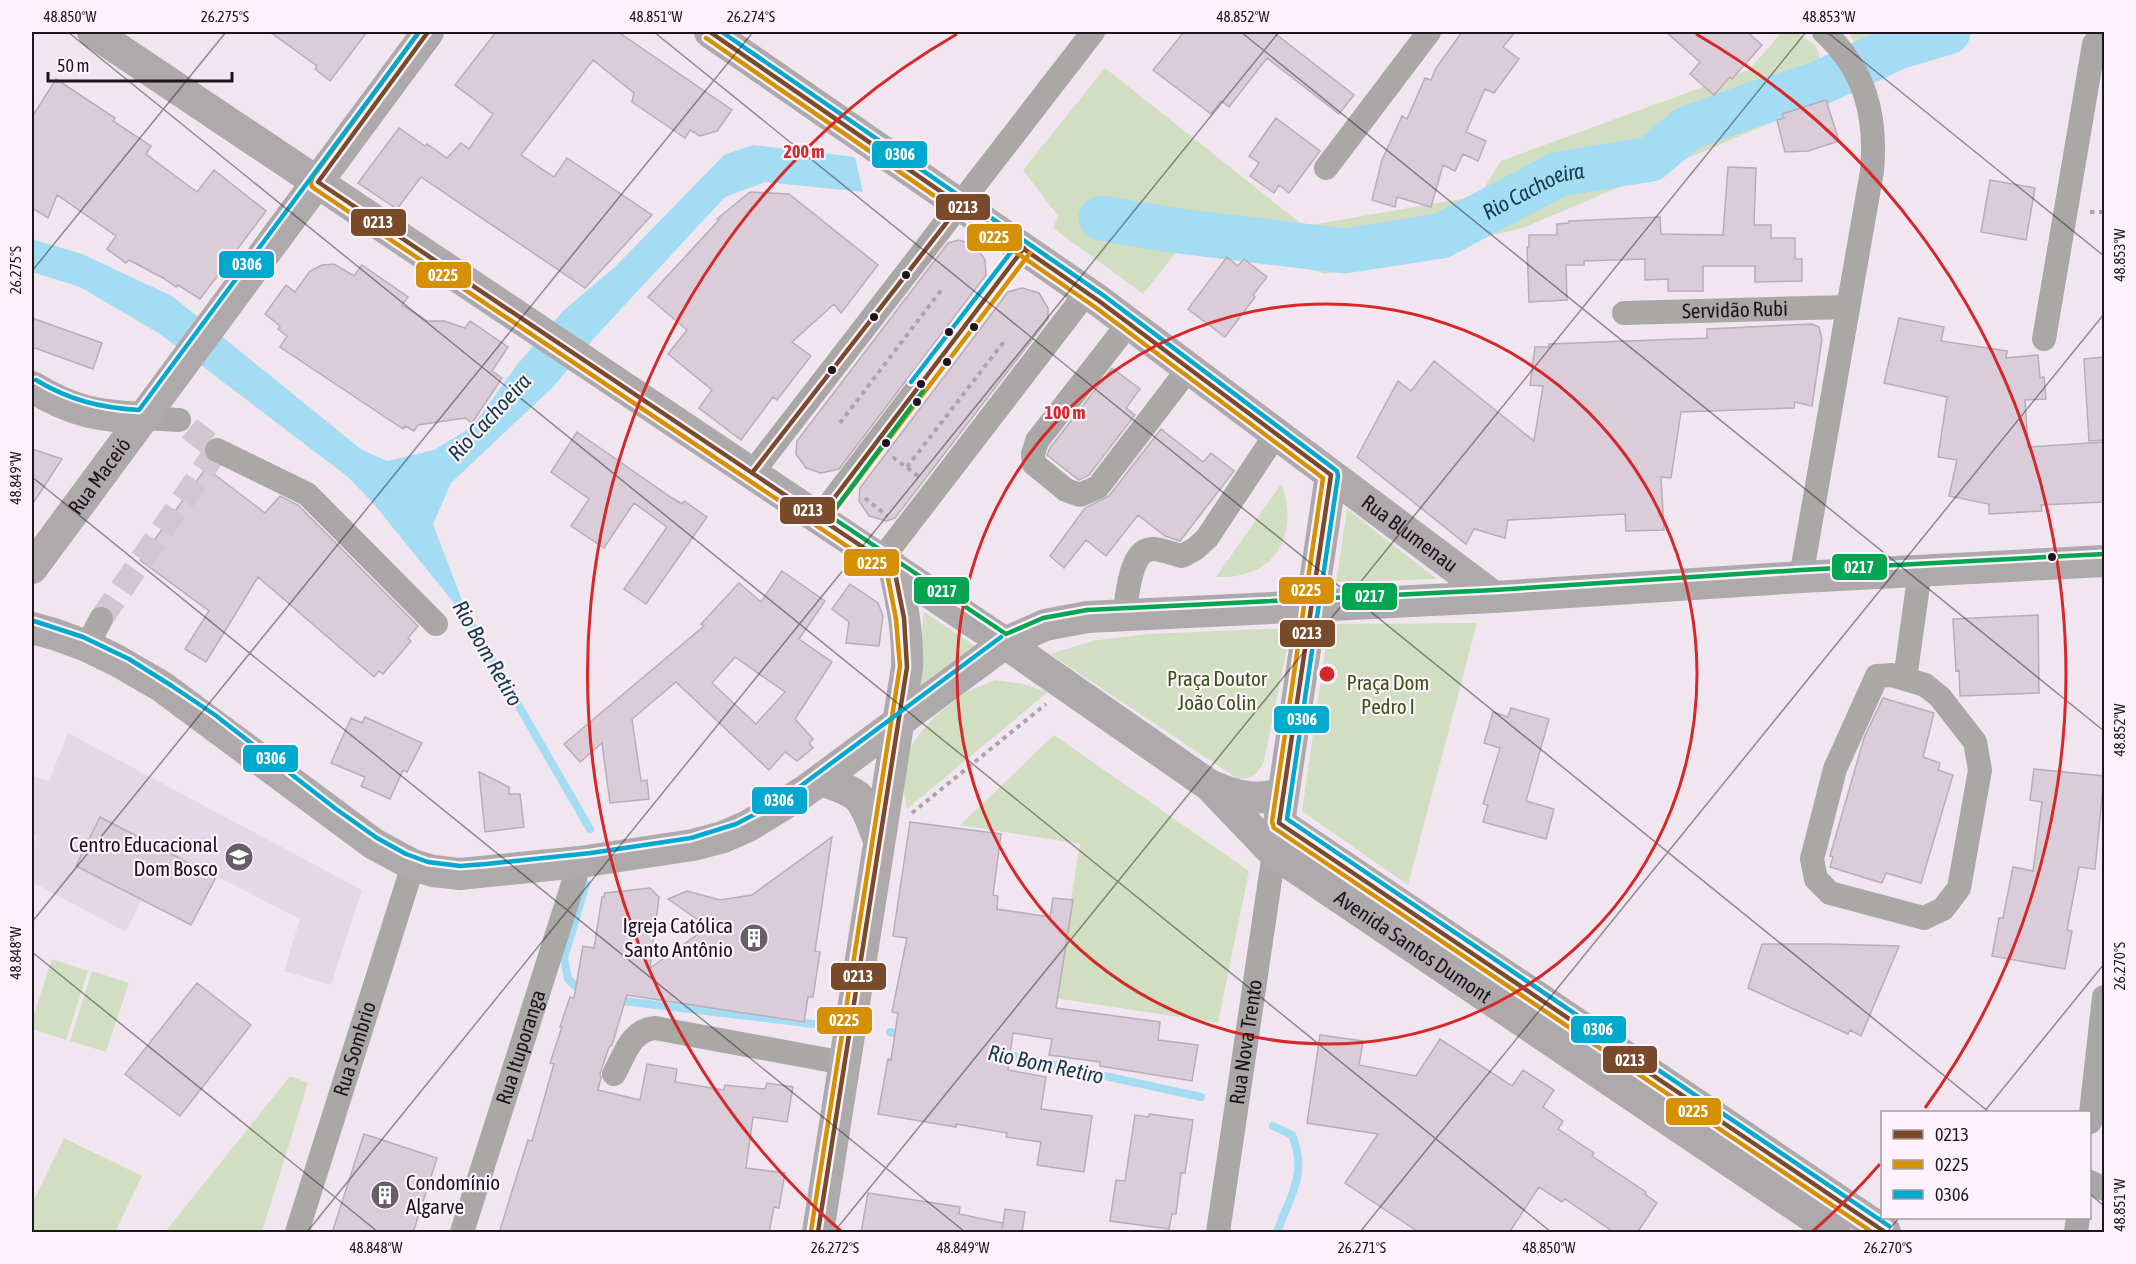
<svg xmlns="http://www.w3.org/2000/svg" width="2136" height="1264" viewBox="0 0 2136 1264" font-family="'Asap Condensed',sans-serif">
<style>
.education{fill:#e5d7e5}
.green{fill:#d2dec2}
.water{fill:#a3dcf3}
.lines{fill:none;stroke-linecap:round;stroke-linejoin:round}
.stream{stroke:#a3dcf3;stroke-width:8}
.river{stroke:#a3dcf3;stroke-width:45}
.building{fill:#dbccd9;stroke:#b7aeb6;stroke-width:1.5;fill-rule:evenodd}
.minor-tunnel{stroke:#d1c7d0;stroke-width:24;stroke-dasharray:24 12;stroke-linecap:butt}
.path{stroke:#aaa5a9;stroke-width:4;stroke-dasharray:4.5 4.5;stroke-linecap:butt}
.minor{stroke:#aaa7a7;stroke-width:24}
.major{stroke:#aeaaac;stroke-width:32}
.bus-1-casing{stroke:#fef2fd;stroke-width:9}
.bus-2-casing{stroke:#fef2fd;stroke-width:9}
.bus-3-casing{stroke:#fef2fd;stroke-width:9}
.bus-4-casing{stroke:#fef2fd;stroke-width:9}
.bus-1{stroke:#7a4b2a;stroke-width:4.5}
.bus-2{stroke:#d69004;stroke-width:4.5}
.bus-3{stroke:#00a9ce;stroke-width:4.5}
.bus-4{stroke:#00a651;stroke-width:4.5}
.ticks{fill:none;stroke:#1c151c;stroke-width:1.5;stroke-opacity:0.45}
.ring{fill:none;stroke:#d62828;stroke-width:3}
.bus-dot{fill:#1c151c;stroke:#fef2fd;stroke-width:2}
.labels{text-anchor:middle;stroke-width:4.5;stroke-linejoin:round;paint-order:stroke}
.street-label{font-size:21px;fill:#1c151c;stroke:#fef2fd}
.park-label{font-size:21px;fill:#375412;stroke:#fef2fd}
.poi-label{font-size:21px;fill:#1c151c;stroke:#fef2fd;text-anchor:end}
.water-label{font-size:22px;font-style:italic;fill:#143c48;stroke:#fef2fd}
.centre{fill:#d62828;stroke:#fef2fd;stroke-width:3}
.ring-label{font-size:18px;text-anchor:middle;font-weight:bold;fill:#d62828;stroke:#fef2fd;stroke-width:4.5;stroke-linejoin:round;paint-order:stroke}
.line-badge{stroke:#fef2fd;stroke-width:2}
.badge-label{font-size:16px;text-anchor:middle;font-weight:bold;fill:#fff}
.neatline{fill:none;stroke:#1c151c;stroke-width:2}
.ticks-label{font-size:15px;text-anchor:middle;fill:#1c151c}
</style>
<rect width="100%" height="100%" fill="#f1e6f0"/>
<path class="education" d="M68 733 362 890 331 985 284 971 300 919 101 817 76 865 141 901 126 932 32 882V848L37 836 32 834V776L49 781Z"/>
<path class="green" d="M1782 32H1796L1816 46 1834 96 1523 228 1325 274 1234 247 1185 241 1143 294 1053 228 1058 216 1023 170 1105 68 1304 226 1479 196 1501 161 1749 70Z
M1848 32H1924L1917 36 1909 35 1887 48H1858Z
M1281 484C1296 519 1286 564 1244 574 1235 577 1225 577 1216 577Z
M1347 509 1437 579 1336 582Z
M924 612 975 646 914 695Z
M1477 623 1408 885 1302 811 1329 624Z
M1291 628 1264 761C1258 774 1253 779 1238 779L1050 654 1096 640 1148 634Z
M995 680 1023 684 1048 692 907 809C906 798 900 783 902 772 908 738 941 708 969 691 977 687 987 684 995 680Z
M1054 735 1249 871 1218 1023 1055 998 1080 844 960 825Z
M52 959 88 971 66 1040 32 1029V1021Z
M92 971 129 983 106 1052 70 1041Z
M290 1076 308 1083 262 1232H165Z
M64 1138 142 1176 115 1232H32V1204Z"/>
<path class="water" d="M753 145 855 157 863 192 765 182 725 197 596 336 553 387 451 483 433 524 471 624 373 503 348 477 160 334 80 287 32 272V239L82 254 172 296 362 450 387 461 434 450 472 427 517 365 563 311 615 267 724 155Z"/>
<g class="lines">
<path class="stream" d="M466 615 590 829
M583 993 568 979 564 958 586 884
M615 1000 813 1024
M890 1032 903 1035
M1000 1053 1201 1097
M1273 1126 1292 1135C1308 1174 1290 1196 1277 1232"/>
<path class="river" id="s1" d="M1101 218 1171 230 1344 251 1441 236 1559 174 1651 159 1686 129 1746 107 1815 85 1898 47 1948 32"/>
</g>
<path class="building" d="M270 32H367L330 81 315 69 317 66Z
M496 32H618L732 110 717 131 700 136 690 130 685 138 632 102 634 93 593 60 521 155 554 177 567 158 652 215 585 288 421 177 397 209 358 183 399 128 425 146 427 144 447 158 461 143 469 149 493 114 455 85Z
M1184 32H1273L1354 95 1339 114 1267 58 1229 107 1221 101 1211 114 1153 70Z
M1462 32H1515L1503 47 1519 59 1494 93 1485 89 1466 132 1486 141 1478 161 1463 154 1455 171 1443 165 1431 207 1397 197 1395 207 1372 200 1382 160 1402 116 1407 119 1425 78 1431 80 1436 68Z
M1666 32H1747L1762 45 1732 79 1730 77 1714 95 1690 74 1700 62Z
M56 79 115 118 113 121 151 146 146 154 197 192 214 170 266 211 200 299 178 285 176 287 163 278 129 260 126 263 107 249 116 236 57 195 48 218 32 208V117Z
M1826 100 1839 141 1808 151 1785 152 1777 120 1784 118 1782 114Z
M1276 118 1320 151 1289 193 1279 185 1274 193 1250 176 1259 163 1249 156Z
M1728 167 1756 168 1754 225H1771V238H1795V259H1802V281L1755 282V266H1703V291H1668V279L1645 280V259L1584 261V265H1566L1567 300 1529 302 1527 247H1529V235H1557V224L1569 223V221L1660 217 1661 234 1723 235Z
M1990 180 2035 188 2026 240 1981 232Z
M750 192 789 194 878 265 841 313 834 304 792 342 811 356 777 400 773 397 741 440 699 408 712 390 668 354 687 330 648 297 719 220 717 219Z
M959 240 975 245 985 260 986 275 839 469 821 473 806 468 796 454 797 441 948 243Z
M1227 257 1238 266 1244 259 1267 277 1253 295 1255 297 1225 337 1188 309Z
M334 264 354 276 362 265 408 297 402 305 427 321H444L465 328 470 321 508 347 492 371 502 378 472 423 465 418 418 425 414 431 405 426 403 429 280 347 287 336 278 329 280 326 265 314 286 285 295 292 310 271 322 265Z
M1022 288 1039 293 1048 308V319L895 518 886 521 869 516 859 501 860 488 1008 292Z
M32 318 102 343 93 369 32 347Z
M1899 318 1944 327 1941 341 2007 351 2006 358 2038 355 2040 378 2044 377 2046 399 2025 400 2028 447 2104 442V502L2041 505 2042 511 1989 514V504L1949 496 1957 460 1938 457 1947 397 1884 383Z
M1812 324 1819 327 1822 339 1812 406 1795 402 1794 408 1681 412 1671 478 1661 477 1664 530 1626 531 1625 514 1508 520 1505 538 1474 529 1466 544 1357 457 1398 381 1411 391 1434 361 1534 441 1543 386 1530 385 1535 347H1549V344L1707 338V329Z
M2104 357V440L2089 441 2084 359Z
M1112 368 1140 389 1126 408 1135 415 1089 475 1079 480 1047 455 1050 448Z
M1161 429 1203 462 1211 453 1234 471 1180 541 1165 536 1138 515 1106 556 1086 540 1064 568 1050 556 1085 508 1109 496Z
M577 432 672 498 682 504 684 501 707 517 646 604 624 589 667 527 634 503 604 548 571 526 589 499 551 472Z
M32 449 62 459 32 505Z
M206 468 265 513 280 496 298 505 418 626 408 638 411 641 383 674 379 671 374 677 258 577 206 662 185 649 209 611 140 560Z
M782 571 825 601 799 639 832 662 795 719 813 739 809 743 813 748 797 761 785 752 769 770 676 682 632 719 641 781 647 780 649 799 610 803 602 743 580 762 564 744 704 626 701 624 739 583 761 602ZM735 657 785 692 756 724 712 683Z
M850 584 878 603 883 616 879 646 846 643 849 622 832 609Z
M2038 615 2039 693 1960 696 1959 670 1956 671 1953 619Z
M1883 698 1934 713 1923 757 1940 763 1938 770 1953 775 1921 883 1886 873 1882 883 1830 867 1833 857 1830 856 1864 738Z
M1511 708 1549 719 1526 801 1554 809 1546 839 1483 822 1488 805 1483 804 1500 748 1484 743 1493 712 1508 717Z
M365 717 422 743 407 772 403 770 390 799 361 786 365 777 331 763 351 718 362 723Z
M2034 769 2104 776 2095 869 2079 867 2067 930 2072 931 2065 969 1992 956 1999 918H2003L2013 867 2033 871 2042 802 2030 800Z
M479 772 509 787V794H520L524 827 485 832Z
M100 817 216 877 191 925 76 866Z
M910 822 1001 834 993 895 998 896 997 909 1050 917 1053 898 1073 900 1056 1008 1160 1022 1158 1040 1198 1045 1192 1081 1100 1066V1062L1049 1055 1052 1039 1013 1033 1008 1070 1046 1077 1041 1109 1092 1116 1084 1172 1037 1165 1041 1142 1006 1137 1007 1133 956 1124V1127L878 1114 888 1059 891 1060 898 1013 892 1012 907 938 893 936Z
M832 837 815 951 820 952 813 997H808L804 1022 627 995 612 1045 609 1047 600 1074 601 1078 598 1090 640 1100 647 1064 677 1069 675 1082 724 1090 725 1085 765 1089 767 1083 793 1087 787 1122 753 1117 746 1168 785 1173 779 1208 774 1207 769 1233H499L528 1140 532 1141 554 1064 550 1063 562 1027H560L570 997 574 998 583 946 594 948 602 897H604L605 893 650 888 659 897 650 968 708 927 668 899 687 891 720 900 752 895Z
M1762 944H1827L1899 946 1861 1036 1850 1030 1848 1034 1748 988Z
M197 983 251 1025 180 1116 125 1074Z
M1320 1035 1363 1041 1359 1065 1416 1076 1440 1039 1512 1086 1523 1070 1554 1090 1543 1107 1563 1121 1558 1129 1594 1153 1592 1156 1646 1192 1645 1194 1657 1203 1637 1233H1615L1565 1199 1562 1202 1539 1187 1509 1233H1420L1345 1183 1378 1134 1307 1123Z
M1149 1114 1193 1120 1185 1173H1181L1176 1214H1172L1169 1229 1110 1221 1116 1180 1125 1181 1135 1115 1149 1117Z
M364 1134 437 1158 413 1233H332Z
M868 1193 960 1207 959 1214 1003 1223 1002 1229 1005 1209 1025 1212 1022 1233H861Z"/>
<g class="lines">
<path class="minor-tunnel" d="M101 619 217 450 179 420"/>
<path class="path" d="M2090 212H2104
M840 423 942 289
M893 459 894 458 918 476
M907 467 1006 339
M865 498 887 516
M912 813 1046 704"/>
<g class="minor">
<path d="M1326 168 1429 32"/>
<path id="s2" d="M1624 313 1847 307"/>
<path d="M1129 323 1037 441 1033 454 1034 464 1066 490 1080 495 1098 487 1189 368"/>
<path d="M2044 339 2094 44 2104 32"/>
<path d="M143 418 179 420"/>
<path d="M217 450 307 494 436 624"/>
<path d="M752 473 1093 32"/>
<path d="M819 518 1024 248"/>
<path d="M881 560 1087 292"/>
<path d="M1801 577 1872 171C1877 115 1865 70 1824 32"/>
<path d="M1124 614C1128 596 1129 549 1153 549 1162 549 1173 554 1182 556L1195 549 1207 538 1276 434"/>
<path d="M87 646 101 619"/>
<path d="M1892 675 1925 685 1940 697 1975 742 1980 770 1959 888 1943 909 1924 918 1830 893 1816 879 1812 859 1835 769 1877 676Z"/>
<path d="M1905 679 1920 571"/>
<path d="M614 1074C625 1054 631 1030 655 1028L844 1063"/>
<path d="M2090 1122 2104 997"/>
<path d="M2090 1182 2104 1189"/>
<path id="s3" d="M297 1232 413 865"/>
<path id="s4" d="M462 1232 580 862"/>
<path id="s5" d="M1218 1232 1274 853"/>
<path d="M2076 1232 2078 1218"/>
</g>
<g class="major">
<path id="s6" d="M93 32 1005 643 1209 785 1274 853 1835 1232"/>
<path id="s7" d="M710 32 1099 301 1494 597"/>
<path d="M32 387C72 411 96 416 143 418"/>
<path d="M1331 475 1279 823 1885 1232"/>
<path id="s8" d="M32 568 428 32"/>
<path d="M32 628 54 634 87 646 116 660 161 686 374 844 413 865 433 871 460 874 580 862 693 845 723 837 748 826 805 791 1005 643 1045 625 1087 617 1494 597 1801 577 2104 561"/>
<path d="M821 780C832 784 847 788 857 796 868 806 873 827 879 840"/>
<path d="M1212 786C1236 797 1257 801 1283 794"/>
<path d="M818 1232 907 667C908 633 902 602 894 568"/>
</g>
<g class="bus-1-casing">
<path id="bus-1" d="M428 32 318 182 894 568 904 618 907 667 818 1232
M710 32 1099 301 1331 475 1279 823 1885 1232
M752 473 961 204
M819 518 1024 248"/>
</g>
<g class="bus-2-casing">
<path id="bus-2" d="M419 32 312 178 311 183 312 187 887 573 896 619 900 666 811 1231
M706 38 1095 307 1323 478 1272 822 1274 828 1872 1232
M825 523 1030 253"/>
</g>
<g class="bus-3-casing">
<path id="bus-3" d="M722 32 1103 295 1337 471 1338 476 1287 819 1889 1226
M36 380C69 400 101 408 139 410L419 32
M911 382 1018 243
M34 621 83 637 129 659 172 686 215 715 336 809 377 838 406 854 428 862 460 866 486 864 591 853 691 838 736 824 769 807 802 785 1001 637"/>
</g>
<g class="bus-4-casing">
<path id="bus-4" d="M923 391 830 516 1006 634 1043 618 1087 610 1494 590 1801 570 2104 554"/>
</g>
<use href="#bus-1" class="bus-1"/>
<use href="#bus-2" class="bus-2"/>
<use href="#bus-3" class="bus-3"/>
<use href="#bus-4" class="bus-4"/>
</g>
<path class="ticks" d="M68 32 1551 1232M654 32 1989 1112M1241 32 2104 731M1827 32 2104 256M32 271 226 32M32 477 965 1232M32 922 753 32M32 952 378 1232M1984 1112 2104 964M2090 1194 2104 1206M307 1232 1279 32M834 1232 1806 32M1360 1232 2104 314M1887 1232 1899 1218"/>
<g class="ring">
<circle cx="1327" cy="674" r="370"/>
<path d="M1880 1164A739 739 0 0 1 1812 1232M842 1232A739 739 0 0 1 957 34M1696 34A739 739 0 0 1 1925 1108"/>
</g>
<defs>
<g id="school-disc" transform="scale(1.5)"><circle r="9.5" fill="#675e66" stroke="#fef2fd"/><path d="M0-5L7-2L0 1L-7-2ZM-4 1L0 2.5L4 1V4Q0 6-4 4Z" fill="#fff"/></g>
<g id="building-disc" transform="scale(1.5)"><circle r="9.5" fill="#675e66" stroke="#fef2fd"/><path d="M-4-6H4V6H1V3H-1V6H-4ZM-2.5-4.3h1.7v1.8h-1.7ZM.8-4.3h1.7v1.8H.8ZM-2.5-1h1.7V.8h-1.7ZM.8-1h1.7V.8H.8Z" fill="#fff"/></g>
</defs>
<g fill-rule="evenodd">
<use href="#school-disc" x="239" y="857"/>
<use href="#building-disc" x="754" y="938"/>
<use href="#building-disc" x="385" y="1195"/>
</g>
<g class="bus-dot">
<circle cx="906" cy="275" r="5"/>
<circle cx="874" cy="317" r="5"/>
<circle cx="974" cy="327" r="5"/>
<circle cx="949" cy="332" r="5"/>
<circle cx="947" cy="362" r="5"/>
<circle cx="832" cy="370" r="5"/>
<circle cx="921" cy="384" r="5"/>
<circle cx="917" cy="402" r="5"/>
<circle cx="886" cy="443" r="5"/>
<circle cx="2052" cy="557" r="5"/>
</g>
<g class="labels">
<g class="street-label">
<text dy="7" stroke="none"><textPath href="#s2" startOffset="111">Servidão Rubi</textPath></text>
<text dy="7" stroke="none"><textPath href="#s8" startOffset="114">Rua Maceió</textPath></text>
<text dy="7" stroke="none"><textPath href="#s7" startOffset="861">Rua Blumenau</textPath></text>
<text dy="7" stroke="none"><textPath href="#s6" startOffset="1608">Avenida Santos Dumont</textPath></text>
<text dy="7" stroke="none"><textPath href="#s5" startOffset="192">Rua Nova Trento</textPath></text>
<text dy="7" stroke="none"><textPath href="#s4" startOffset="194">Rua Ituporanga</textPath></text>
<text dy="7" stroke="none"><textPath href="#s3" startOffset="192">Rua Sombrio</textPath></text>
</g>
<g class="park-label">
<text x="1217" y="686">Praça Doutor<tspan x="1217" dy="24">João Colin</tspan></text>
<text x="1388" y="690">Praça Dom<tspan x="1388" dy="24">Pedro I</tspan></text>
</g>
<g class="poi-label">
<text x="218" y="852">Centro Educacional<tspan x="218" dy="24">Dom Bosco</tspan></text>
<text x="733" y="933">Igreja Católica<tspan x="733" dy="24">Santo Antônio</tspan></text>
<text x="406" y="1190" text-anchor="start">Condomínio<tspan x="406" dy="24">Algarve</tspan></text>
</g>
<g class="water-label">
<text dy="8" stroke="none"><textPath href="#s1" startOffset="447">Rio Cachoeira</textPath></text>
<text transform="translate(489 417) rotate(-47)" y="8">Rio Cachoeira</text>
<text transform="translate(488 653) rotate(60)" y="8">Rio Bom Retiro</text>
<text transform="translate(1046 1064) rotate(12)" y="8">Rio Bom Retiro</text>
</g>
</g>
<circle cx="1327" cy="674" r="9" class="centre"/>
<g class="ring-label">
<text x="804" y="158">200 m</text>
<text x="1065" y="419">100 m</text>
</g>
<g class="line-badge">
<rect x="871" y="140" width="57" height="29" rx="6" fill="#00a9ce"/>
<rect x="935" y="193" width="56" height="28" rx="6" fill="#7a4b2a"/>
<rect x="350" y="208" width="57" height="29" rx="6" fill="#7a4b2a"/>
<rect x="966" y="223" width="57" height="29" rx="6" fill="#d69004"/>
<rect x="218" y="250" width="57" height="29" rx="6" fill="#00a9ce"/>
<rect x="415" y="261" width="57" height="28" rx="6" fill="#d69004"/>
<rect x="779" y="496" width="57" height="29" rx="6" fill="#7a4b2a"/>
<rect x="843" y="548" width="57" height="29" rx="6" fill="#d69004"/>
<rect x="1831" y="553" width="57" height="28" rx="6" fill="#00a651"/>
<rect x="1278" y="576" width="57" height="29" rx="6" fill="#d69004"/>
<rect x="913" y="576" width="57" height="29" rx="6" fill="#00a651"/>
<rect x="1341" y="582" width="57" height="29" rx="6" fill="#00a651"/>
<rect x="1279" y="619" width="57" height="29" rx="6" fill="#7a4b2a"/>
<rect x="1273" y="705" width="57" height="29" rx="6" fill="#00a9ce"/>
<rect x="242" y="744" width="57" height="29" rx="6" fill="#00a9ce"/>
<rect x="751" y="786" width="57" height="29" rx="6" fill="#00a9ce"/>
<rect x="830" y="962" width="57" height="29" rx="6" fill="#7a4b2a"/>
<rect x="816" y="1006" width="57" height="29" rx="6" fill="#d69004"/>
<rect x="1570" y="1015" width="57" height="29" rx="6" fill="#00a9ce"/>
<rect x="1602" y="1045" width="56" height="29" rx="6" fill="#7a4b2a"/>
<rect x="1665" y="1097" width="57" height="29" rx="6" fill="#d69004"/>
</g>
<g class="badge-label">
<text x="900" y="160">0306</text>
<text x="963" y="213">0213</text>
<text x="378" y="228">0213</text>
<text x="994" y="243">0225</text>
<text x="247" y="270">0306</text>
<text x="443" y="281">0225</text>
<text x="808" y="516">0213</text>
<text x="872" y="569">0225</text>
<text x="1859" y="573">0217</text>
<text x="1306" y="596">0225</text>
<text x="942" y="597">0217</text>
<text x="1370" y="602">0217</text>
<text x="1307" y="639">0213</text>
<text x="1302" y="725">0306</text>
<text x="271" y="764">0306</text>
<text x="779" y="806">0306</text>
<text x="858" y="982">0213</text>
<text x="844" y="1026">0225</text>
<text x="1598" y="1035">0306</text>
<text x="1630" y="1066">0213</text>
<text x="1693" y="1117">0225</text>
</g>
<rect width="2136" height="1264" fill="none" stroke="#fef2fd" stroke-width="66"/>
<rect x="1881" y="1111" width="210" height="108" fill="#fef2fd" stroke="#a49aa3" stroke-width="1.5"/>
<rect x="1893" y="1130" width="30" height="9" fill="#7a4b2a" stroke="#a49aa3" stroke-width="1.5"/>
<text x="1935" y="1141" font-size="18" fill="#1c151c">0213</text>
<rect x="1893" y="1160" width="30" height="9" fill="#d69004" stroke="#a49aa3" stroke-width="1.5"/>
<text x="1935" y="1171" font-size="18" fill="#1c151c">0225</text>
<rect x="1893" y="1190" width="30" height="9" fill="#00a9ce" stroke="#a49aa3" stroke-width="1.5"/>
<text x="1935" y="1201" font-size="18" fill="#1c151c">0306</text>
<path d="M48 72v9h184v-9" fill="none" stroke="#1c151c" stroke-width="3"/>
<text x="57" y="72" font-size="18" fill="#1c151c" stroke="#fef2fd" stroke-width="4.5" paint-order="stroke">50 m</text>
<rect x="33" y="33" width="2070" height="1198" class="neatline"/>
<g class="ticks-label">
<text x="70" y="22">48.850°W</text>
<text x="225" y="22">26.275°S</text>
<text x="656" y="22">48.851°W</text>
<text x="751" y="22">26.274°S</text>
<text x="1243" y="22">48.852°W</text>
<text x="1829" y="22">48.853°W</text>
<text transform="translate(2120 255) rotate(-90)" y="5">48.853°W</text>
<text transform="translate(16 270) rotate(-90)" y="5">26.275°S</text>
<text transform="translate(16 478) rotate(-90)" y="5">48.849°W</text>
<text transform="translate(2120 730) rotate(-90)" y="5">48.852°W</text>
<text transform="translate(16 953) rotate(-90)" y="5">48.848°W</text>
<text transform="translate(2120 966) rotate(-90)" y="5">26.270°S</text>
<text transform="translate(2120 1205) rotate(-90)" y="5">48.851°W</text>
<text x="376" y="1253">48.848°W</text>
<text x="835" y="1253">26.272°S</text>
<text x="963" y="1253">48.849°W</text>
<text x="1362" y="1253">26.271°S</text>
<text x="1549" y="1253">48.850°W</text>
<text x="1888" y="1253">26.270°S</text>
</g>
</svg>
